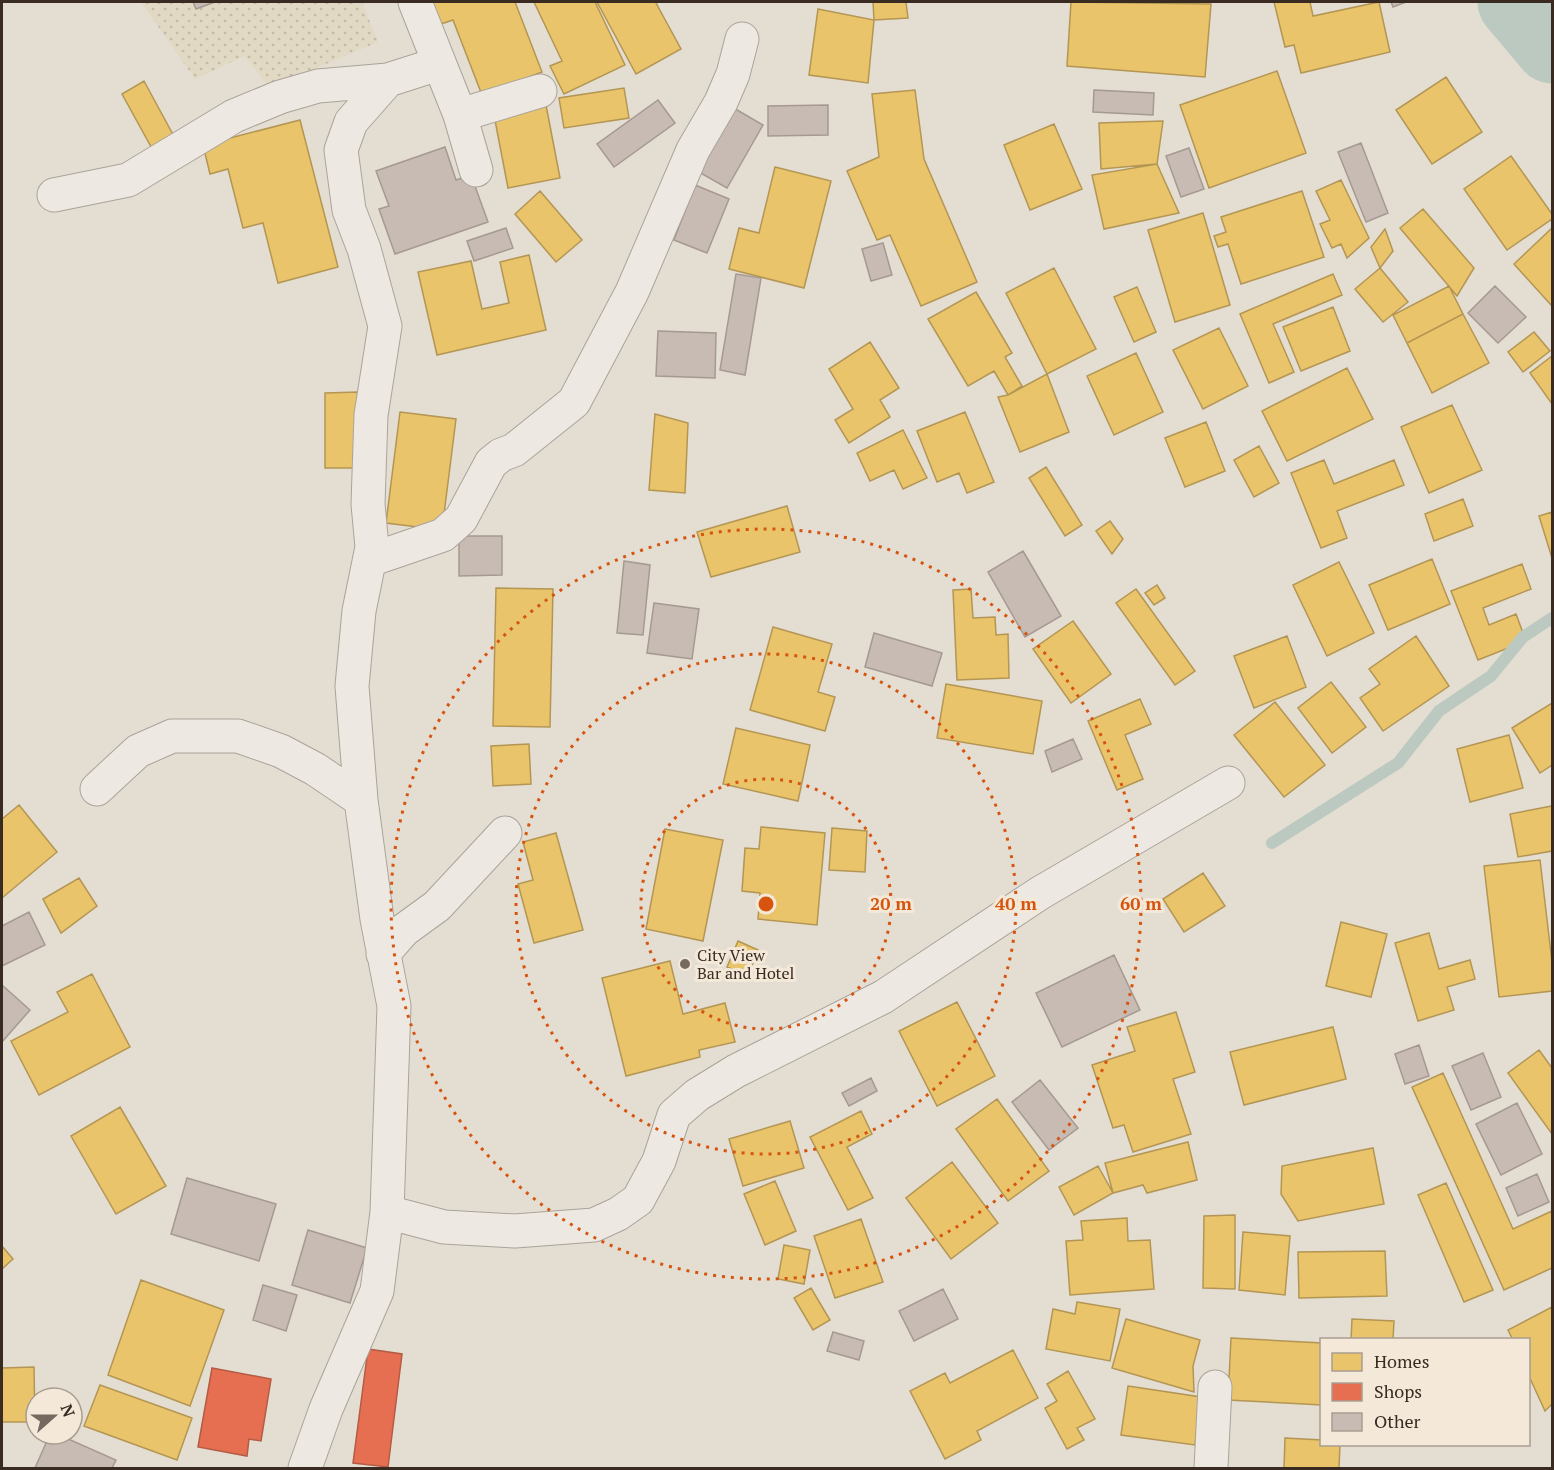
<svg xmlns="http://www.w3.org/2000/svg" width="1554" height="1470" viewBox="0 0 1554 1470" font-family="'PT Serif',serif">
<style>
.farmland{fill:url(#farmland-dots)}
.homes{fill:#e9c46a;stroke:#b49654;stroke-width:1.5}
.shops{fill:#e76f51;stroke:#b35b43;stroke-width:1.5}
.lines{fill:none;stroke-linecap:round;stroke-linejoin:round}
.stream{stroke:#bbc9c0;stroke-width:12}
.river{stroke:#bbc9c0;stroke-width:75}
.building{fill:#c8bbb3;stroke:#a59991;stroke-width:1.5}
.street-casing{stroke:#aaa39a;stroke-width:35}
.street{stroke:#ede9e2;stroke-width:33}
.ring{fill:none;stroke:#d6540e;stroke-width:3;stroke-dasharray:3 6}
.poi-dot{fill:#756960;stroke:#f4e9d9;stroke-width:2}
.labels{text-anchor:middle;stroke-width:6;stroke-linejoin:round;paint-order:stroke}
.poi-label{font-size:16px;fill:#392b22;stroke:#f4e9d9;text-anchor:start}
.centre{fill:#d6540e;stroke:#f4e9d9;stroke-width:3}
.ring-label{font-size:18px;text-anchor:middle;font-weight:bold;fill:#d6540e;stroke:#f4e9d9;stroke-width:6;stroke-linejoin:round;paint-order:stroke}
</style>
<defs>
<pattern id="farmland-dots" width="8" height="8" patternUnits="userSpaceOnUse" patternTransform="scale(1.5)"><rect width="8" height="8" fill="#e2d9c4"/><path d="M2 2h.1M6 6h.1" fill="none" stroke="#c3baa8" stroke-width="1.8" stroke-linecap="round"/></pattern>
</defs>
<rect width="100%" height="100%" fill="#e4ddd2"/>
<path class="farmland" d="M141 2H362L378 42 269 88 245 56 195 79Z"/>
<path class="homes" d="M432 2H515L542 72 482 95 453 20 441 24Z
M534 2H595L625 65 564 94 550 66 562 61Z
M597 2H659L656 3 681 49 636 74Z
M873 2H906L908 18 874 20Z
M1071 2 1211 4 1205 77 1067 66Z
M1274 2H1310L1313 16 1379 2 1390 52 1301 73 1294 45 1285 47Z
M818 9 874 20 868 83 809 75Z
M1277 71 1306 153 1209 188 1180 105Z
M1446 77 1482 132 1432 164 1396 110Z
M144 81 177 142 155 154 122 94Z
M624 88 629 118 564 128 559 98Z
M915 90 924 159 977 282 921 306 890 235 877 240 847 171 879 157 872 94Z
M546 105 560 178 508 188 494 115Z
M300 120 338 267 278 283 263 223 243 228 228 169 210 174 203 145Z
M1163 121 1157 164 1101 169 1099 123Z
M1054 124 1082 189 1030 210 1004 145Z
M1511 156 1552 214V219L1507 250 1464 189Z
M1157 164 1179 213 1104 229 1092 175Z
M775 167 831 181 804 288 729 269 739 228 759 233Z
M1341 180 1369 238 1347 258 1341 244 1332 248 1320 224 1330 220 1316 191Z
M540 191 582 240 556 262 515 214Z
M1302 191 1324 257 1241 284 1228 244 1218 247 1214 236 1226 232 1221 217Z
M1423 209 1474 268 1457 296 1400 228Z
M1203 213 1230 305 1175 322 1148 230Z
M1552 228V306L1514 264Z
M1385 229 1393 251 1380 268 1371 247Z
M529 255 546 330 437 355 418 272 471 261 482 309 509 303 500 262Z
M1054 268 1096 349 1047 374 1006 293Z
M1380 268 1408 302 1383 322 1355 289Z
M1333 274 1342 295 1273 324 1294 372 1269 383 1240 314Z
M1449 286 1463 314 1407 343 1393 315Z
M1137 287 1156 332 1134 342 1114 297Z
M976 292 1012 353 1005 357 1022 386 1008 395 994 371 968 386 928 319Z
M1333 307 1350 351 1301 371 1283 327Z
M1463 314 1489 363 1432 393 1407 343Z
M1219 328 1248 386 1203 409 1173 350Z
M1534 332 1550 351 1523 372 1508 352Z
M870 342 899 388 880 400 890 417 849 443 835 420 853 409 829 369Z
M1136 353 1163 412 1114 435 1087 376Z
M1552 356V404L1530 373Z
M1347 368 1373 419 1287 461 1262 411Z
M1047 374 1069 432 1020 452 998 397 1008 395Z
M358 392 357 468H325V393Z
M1452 405 1482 470 1429 493 1401 427Z
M400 412 456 419 442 530 386 523Z
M965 412 994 482 967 493 959 473 937 482 917 431Z
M655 414 688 423 685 493 649 490Z
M1206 422 1225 471 1185 487 1165 438Z
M903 430 927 478 903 489 894 470 870 481 857 453Z
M1259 446 1279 483 1254 497 1234 460Z
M1324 460 1334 484 1394 460 1404 485 1337 511 1347 538 1321 548 1291 473Z
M1046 467 1082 525 1065 536 1029 478Z
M1463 499 1473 526 1434 541 1425 514Z
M787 506 800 552 711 577 697 532Z
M1552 512V558L1539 516Z
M1110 521 1123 539 1112 554 1096 531Z
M1432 559 1450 604 1388 630 1369 585Z
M1339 562 1374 633 1327 656 1293 585Z
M1522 564 1531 589 1483 608 1489 625 1516 614 1526 641 1478 660 1451 591Z
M1157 585 1165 598 1154 605 1145 593Z
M496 588 553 589 550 727 493 726Z
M971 589 973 618 995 617 996 635 1008 634 1009 678 957 680 953 590Z
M1136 589 1195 671 1175 685 1116 603Z
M1073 621 1111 674 1071 703 1033 649Z
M773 627 832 644 818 692 835 697 825 731 750 710Z
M1287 636 1306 687 1254 708 1234 656Z
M1416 636 1449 686 1383 731 1360 698 1380 684 1369 669Z
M1331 682 1366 727 1332 753 1298 708Z
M946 684 1042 701 1033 754 937 738Z
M1140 699 1151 724 1125 735 1143 779 1117 790 1088 721Z
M1275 702 1325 765 1284 797 1234 735Z
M1552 703V765L1540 773 1512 728Z
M736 728 810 745 798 801 723 784Z
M1509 735 1523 788 1470 802 1457 749Z
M529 744 531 784 493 786 491 746Z
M19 805 57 852 2 898V819Z
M1552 806V851L1518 857 1510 814Z
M761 827 825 833 817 925 758 919 760 893 742 891 745 848 759 849Z
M832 828 867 831 865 872 829 870Z
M665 829 723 840 703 941 646 929Z
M556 833 583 930 534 943 518 884 533 880 523 842Z
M1540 860 1552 962V991L1499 997 1484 866Z
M1203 873 1225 906 1184 932 1163 899Z
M79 878 97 906 61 933 43 899Z
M1341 922 1387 934 1371 997 1326 986Z
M1429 933 1439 969 1470 960 1475 979 1447 987 1454 1010 1418 1021 1395 943Z
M738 941 758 950 748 976 727 967Z
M670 961 683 1014 725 1003 735 1042 699 1050 700 1057 626 1076 602 978Z
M92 974 130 1047 39 1095 11 1041 68 1012 57 992Z
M957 1002 995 1076 937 1106 899 1031Z
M1176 1012 1195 1072 1173 1079 1191 1134 1133 1152 1124 1125 1113 1128 1092 1065 1135 1051 1127 1027Z
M1333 1027 1346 1079 1244 1105 1230 1052Z
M1539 1050 1552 1068V1134L1508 1073Z
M1443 1073 1513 1229 1552 1211V1268L1504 1290 1412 1087Z
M997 1099 1049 1171 1008 1201 956 1129Z
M120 1107 166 1186 116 1214 71 1136Z
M861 1111 872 1134 847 1147 873 1198 848 1210 810 1137Z
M790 1121 804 1168 743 1186 729 1139Z
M1188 1142 1197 1180 1147 1193 1143 1185 1113 1193 1105 1163Z
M1373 1148 1384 1204 1298 1221 1281 1194 1282 1166Z
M952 1162 998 1223 951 1259 906 1198Z
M1098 1166 1113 1193 1074 1215 1059 1187Z
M775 1181 796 1231 765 1245 744 1194Z
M1446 1183 1493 1290 1464 1302 1418 1195Z
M1235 1215V1289L1203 1288 1204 1216Z
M1127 1218 1128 1241 1150 1240 1154 1289 1070 1295 1066 1241 1083 1240 1081 1221Z
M861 1219 883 1282 835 1298 814 1236Z
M1243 1232 1290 1236 1285 1295 1239 1290Z
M784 1245 810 1250 804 1284 778 1279Z
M2 1246 13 1259 2 1269Z
M1385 1251 1387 1296 1299 1298 1298 1252Z
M141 1280 224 1310 190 1406 108 1375Z
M811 1288 830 1320 813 1330 794 1298Z
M1077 1302 1120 1309 1110 1361 1046 1349 1053 1309 1075 1314Z
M1552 1307V1404L1545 1411 1528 1374V1340H1513L1508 1330Z
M1126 1319 1200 1340 1193 1366 1194 1392 1112 1368Z
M1352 1319 1394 1321 1393 1340H1351Z
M1231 1338 1322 1343V1405L1228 1400Z
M1013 1350 1038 1398 977 1431 981 1440 945 1459 910 1391 945 1373 950 1383Z
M34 1367 35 1422H2V1368Z
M1068 1371 1095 1419 1077 1428 1084 1440 1067 1449 1045 1408 1057 1401 1047 1384Z
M100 1385 192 1418 177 1460 84 1426Z
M1128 1386 1201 1397 1195 1445 1121 1435Z
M1285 1438 1322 1440V1444H1340L1339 1468H1284Z"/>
<path class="shops" d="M368 1349 402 1354 388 1467 353 1463Z
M212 1368 271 1379 261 1441 249 1439 247 1456 198 1447Z"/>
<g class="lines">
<path class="stream" d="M1272 843 1398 763 1439 711 1491 676 1523 637 1552 618"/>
<path class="river" d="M1515 2 1552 46"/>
</g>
<path class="building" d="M193 2H215L196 9Z
M1391 2H1406L1393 7Z
M1094 90 1154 93 1153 115 1093 112Z
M658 100 675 123 614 167 597 144Z
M828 105V135L768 136V106Z
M732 107 763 125 727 188 697 171Z
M1361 143 1388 213 1366 222 1338 152Z
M445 147 456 180 471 175 488 222 395 254 379 209 389 206 376 171Z
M1189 148 1204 189 1181 197 1166 156Z
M695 185 729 199 707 253 674 240Z
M506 228 513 248 474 261 467 241Z
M883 243 892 275 871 281 862 249Z
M736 274 761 278 745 375 720 370Z
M1495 286 1526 317 1498 343 1468 313Z
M658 331 716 333 715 378 656 376Z
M459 536H502V575L459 576Z
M1023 551 1061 616 1025 637 988 572Z
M624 561 650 565 643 635 617 633Z
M654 603 699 609 692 659 647 653Z
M874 633 942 653 932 686 865 667Z
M1073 739 1082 759 1052 772 1045 751Z
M29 912 45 945 2 966V926Z
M1114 955 1140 1010 1062 1047 1036 993Z
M2 985 30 1010 2 1042Z
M1419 1045 1429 1076 1405 1084 1395 1054Z
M1483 1053 1501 1097 1471 1110 1452 1066Z
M871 1078 877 1091 849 1106 842 1093Z
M1040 1080 1078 1128 1049 1150 1012 1102Z
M1517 1103 1542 1154 1501 1175 1476 1124Z
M1537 1174 1549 1202 1518 1216 1506 1188Z
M187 1178 276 1204 259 1261 171 1234Z
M308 1230 367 1248 350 1303 292 1285Z
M263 1285 297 1295 286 1331 253 1320Z
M943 1289 958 1319 914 1341 899 1311Z
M833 1332 864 1341 859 1360 827 1351Z
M50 1434H57L116 1460 112 1468H35Z"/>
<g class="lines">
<g class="street-casing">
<path id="street" d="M415 2 460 115 476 170
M460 115 540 91
M54 195 128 180 234 116 280 97 318 86 388 80 438 64
M370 560 443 535 461 519 491 463 501 455 514 450 574 402 632 292 693 150 721 102 733 74 742 39
M97 789 138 751 172 736H238L281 751 315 769 361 800
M383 954 404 930 437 906 505 833
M387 1212 444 1227 515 1231 594 1225 618 1214 638 1200 659 1161 674 1115 697 1095 736 1071 883 997 1040 893 1228 783
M305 1468 326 1409 377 1291 387 1212 394 1006 377 919 361 800 352 686 359 611 372 547 368 504 371 415 385 326 364 249 349 210 341 150 351 122 388 80
M1211 1468 1215 1387"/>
</g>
<use href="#street" class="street"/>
</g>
<g class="ring">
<circle cx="766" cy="904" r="125"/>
<circle cx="766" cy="904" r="250"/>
<circle cx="766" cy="904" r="375"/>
</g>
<circle class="poi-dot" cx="685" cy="964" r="6"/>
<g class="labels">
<g class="poi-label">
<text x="697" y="961">City View<tspan x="697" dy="18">Bar and Hotel</tspan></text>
</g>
</g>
<circle cx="766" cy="904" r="9" class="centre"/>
<g class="ring-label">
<text x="891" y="910">20 m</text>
<text x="1016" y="910">40 m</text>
<text x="1141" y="910">60 m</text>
</g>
<rect width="1554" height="1470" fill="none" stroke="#392b22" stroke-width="6"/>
<rect x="1320" y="1338" width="210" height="108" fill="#f4e9d9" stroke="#a99d90" stroke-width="1.5"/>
<rect x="1332" y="1353" width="30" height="18" fill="#e9c46a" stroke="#a99d90" stroke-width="1.5"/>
<text x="1374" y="1368" font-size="18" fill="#392b22">Homes</text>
<rect x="1332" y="1383" width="30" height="18" fill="#e76f51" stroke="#a99d90" stroke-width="1.5"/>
<text x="1374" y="1398" font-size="18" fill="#392b22">Shops</text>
<rect x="1332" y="1413" width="30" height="18" fill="#c8bbb3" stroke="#a99d90" stroke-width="1.5"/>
<text x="1374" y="1428" font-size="18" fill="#392b22">Other</text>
<g transform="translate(54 1416) rotate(69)"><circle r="28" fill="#f4e9d9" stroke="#a99d90" stroke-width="1.5"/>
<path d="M0-4.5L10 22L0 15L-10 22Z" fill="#756960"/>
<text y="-9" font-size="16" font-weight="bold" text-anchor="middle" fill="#392b22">N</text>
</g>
</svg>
